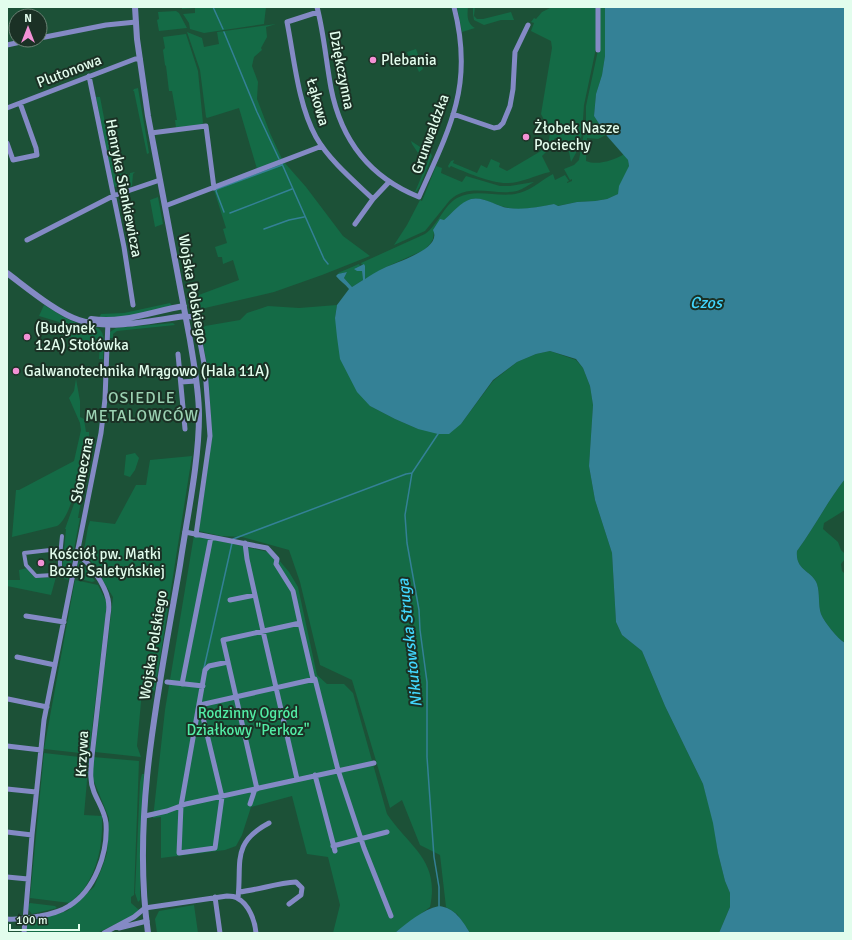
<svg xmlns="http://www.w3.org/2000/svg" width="852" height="940" viewBox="0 0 852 940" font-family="Signika,sans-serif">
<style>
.green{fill:#146b46}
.water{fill:#348196}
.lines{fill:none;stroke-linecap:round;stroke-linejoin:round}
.stream{stroke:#348196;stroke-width:1.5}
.pedestrian{stroke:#848ac5;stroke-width:4}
.minor{stroke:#848ac5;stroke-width:5}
.tertiary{stroke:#848ac5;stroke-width:6}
.poi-dot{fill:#f391d5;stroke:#1b3125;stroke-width:1.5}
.labels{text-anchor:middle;stroke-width:4;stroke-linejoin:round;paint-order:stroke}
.poi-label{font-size:15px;fill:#e2fded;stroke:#1b3125;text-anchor:start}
.street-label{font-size:15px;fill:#e2fded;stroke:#1b3125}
.park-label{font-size:15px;fill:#52eda5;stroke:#1b3125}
.water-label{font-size:16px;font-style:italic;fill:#42d7fe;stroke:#1b3125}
.neighbourhood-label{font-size:16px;letter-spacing:1px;fill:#9bd1b2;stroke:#1b3125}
</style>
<rect width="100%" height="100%" fill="#1c5137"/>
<path class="green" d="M182 7H266L264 24 204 33 190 29 189 23 183 14 195 13V8L182 9Z
M457 7H468C467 16 467 23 475 28L462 32Z
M473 7H475L474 16 477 19H483L511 12 514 20H501L484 25 474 20 473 14Z
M552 7H596L597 43 595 53 584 105 582 134 577 151 571 162C569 150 568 142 555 138L548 150 542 156 550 172C536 175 521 183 508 183 493 184 465 172 451 166L449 168 448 166 451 161 454 160 453 163 477 173 481 165 487 168 491 159 500 163 499 167 507 171 541 151 549 140 550 132 541 114 552 48 551 41 531 31 534 23 531 22 534 18 536 19 542 12Z
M599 7H605V56L602 75 596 94 594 116 606 135 598 139 587 138 586 161C597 166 615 160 624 154L628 160 629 166 618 194 607 199 595 201 577 202 557 206 554 204C538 207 522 212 505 207 495 205 481 196 471 199 461 203 452 213 444 220H442L434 232 433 239 430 244 424 250 384 268 365 279V272L363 264 362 265 361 263 425 234C438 225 444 205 457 198 475 188 496 197 515 194 529 192 540 181 553 174L555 180 565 175 569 181 567 182V183L572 181V179L570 180 564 169 574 165 579 160 586 121V106L600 41Z
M176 11 179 13 187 28 159 31 157 20 159 19 158 12Z
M276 24 266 27 267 37 261 48 262 50 254 57 252 66 258 82 257 99 270 133 282 159 257 169 239 108 207 118 206 117 200 70 187 32 202 38 204 47 219 44 217 32Z
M186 34 198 71 203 123 201 125 176 128 175 120H177L172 91H169L166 66 165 65 163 50 165 48 163 37Z
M416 49 423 69 419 72 416 65 412 66 407 52Z
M138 88 149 153 147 154 134 91H133L134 89Z
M96 97H100L115 175 127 173V175H130V173L135 172 133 174 132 186 121 189 113 186Z
M411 141 431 154 432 156 420 186 416 192H415L428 161 427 157 422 155 423 153 419 152 418 153 412 144Z
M284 162 306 187 343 236 370 256 322 275 274 292 192 311 189 308 188 299 239 280 233 260 223 264 222 257H218L215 247 227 243 223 229 226 228 214 190Z
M436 166 442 168 441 173 462 182 466 176 500 186H510L534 182C528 185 523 189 517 191 494 196 469 182 450 200L425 231 394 245 407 225 420 200 422 201Z
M158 197 163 224 155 227 150 200Z
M359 264 360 266 356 268 358 271H362L363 280 352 287 344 278 347 272 339 274 338 273Z
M170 303 172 306 123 318H99L101 314 124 313Z
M44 305C56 312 67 320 80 324 87 326 97 325 101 331 106 338 103 351 103 359H99L100 344 80 341 74 347 59 322 39 316Z
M337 305 335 318 370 406 395 419 418 429 461 424 493 381 517 362 536 354 550 351 576 360 583 368 590 386 593 405 589 466 595 500 612 553 616 622 622 635 642 651 665 706 703 784 714 823 718 853 725 881 730 893V907L719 933H470L457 914 446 907 440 855 420 845 402 800 390 808 352 680 320 665 300 582 289 550 242 537 221 536 199 531 212 435 208 371 201 331 205 326 240 320 247 313 268 306 299 308Z
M173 323 175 325 117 331 113 334V338H110V332L116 328Z
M76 379 80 401V417L84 419 86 432H89V438L86 442C83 460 72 518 57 526L12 537 16 490H19L74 461 81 430 80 423 69 398 74 391Z
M89 443 95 444 85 479 78 518H80L68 580 63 578 62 572 66 529H65L79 490Z
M135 453 139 458 135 470 130 477 124 475 126 455Z
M192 456 155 690 152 692 151 689 152 681 143 680 137 746 141 757 95 752 113 597 84 550 88 527 90 521 115 524 136 485H146L150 460Z
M845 479V510L824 523 823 529 838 542 841 550 845 554V559L841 564 842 571 845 574V643C837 638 825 623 821 614 818 605 820 593 817 584 813 571 795 571 797 551 814 528 827 502 845 479Z
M194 535 273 553 289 572 298 587 317 675 327 684H344L353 693 387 814C410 848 440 860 430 907L395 933H333L340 905 328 857 307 854 292 796 251 807 242 835 236 846 225 850 161 858V817L153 818 165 710Z
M81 562 82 563 95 581 92 582 76 578 78 564Z
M27 568 35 578 56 577 51 595 7 586V580H20L19 570Z
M75 580 98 585 107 603 89 754 44 749Z
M44 753 89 758 84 815 102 816C103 842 99 867 84 889 80 894 75 898 70 903L30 898Z
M93 757 139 761 134 895 131 897V903L139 910 135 915 97 933H26L27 921 67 911 94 887 102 868 107 853 109 818 93 779Z
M142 774H144V778L140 866V900L138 902 135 893 140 782Z
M30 903 55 906 57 908 32 914 28 909V905Z
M194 905 198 933H157L155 919 159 911Z"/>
<path class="water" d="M605 7H845V479C827 502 814 528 797 551 795 571 813 571 817 584 820 593 818 605 821 614 825 623 837 638 845 643V933H719L730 907V893L725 881 718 853 713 823 703 784 665 706 642 651 622 635 616 622 612 553 595 500 589 466 593 405 590 386 583 368 576 359 550 351 536 354 517 362 493 380 461 424 449 434H438L418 429 395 419 370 406 357 392 340 359 337 337 335 318 337 305 349 289C345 284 340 281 336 276L338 274 347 272 344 278 352 287 363 280 362 271H357L354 269 364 264 365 266V279C371 275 377 271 384 268 396 262 443 249 433 230L440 219 444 220C452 213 461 202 471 199 483 196 496 206 508 208 524 210 538 207 554 204L558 206 577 202 595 201 607 199 618 194 619 186 629 166 628 160 607 136 594 116 596 94 602 75 605 56Z
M439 906C455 908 462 920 470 933H395C408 922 422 910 439 906Z"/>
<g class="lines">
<path class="stream" d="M213 7 223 29
M224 32 257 112 279 159
M282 164 324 259 328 264
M224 212 216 191 217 189 282 165
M230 213 292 189
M264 229 289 220 304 217
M438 434 412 473 405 515 407 543 419 610 420 630 427 682V757L434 857 439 887V906
M233 539 406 474 412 473
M204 668 232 543"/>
<path class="pedestrian" d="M60 556 50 550 24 553 26 565 36 576 53 575 60 567V556L62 536"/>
<path class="minor" d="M317 7C324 34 326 61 331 88 341 140 369 177 419 197 432 167 448 136 456 104 464 73 462 38 454 7
M598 7V50
M318 12 287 22C294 57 298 105 316 137 329 160 354 181 373 199L389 182
M40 38 106 25 136 22
M7 45 30 40
M89 76 124 247 133 305
M7 108 135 59H140
M453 114 494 128 499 127 503 123 510 106 513 89 515 52 528 25
M151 133 206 126 214 188
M7 143 13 160 37 155 36 148 20 103
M165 206 322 146
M355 224 373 199
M27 240 113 196 160 180
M186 316 192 317 196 321 205 369 210 436 196 535
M178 354 185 429
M181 382 196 381
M185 532 267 548 277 559 276 564 293 591 300 623 223 640 257 789
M245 543 247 559 263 631 297 779
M230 600 255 595
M26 616 64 622
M300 623 313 679
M17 657 55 665
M167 682 203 686
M182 684 211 537
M8 699 47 707
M200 705 222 797 215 848 179 853 181 806 205 670 209 666 228 662
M200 705 315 679 338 770 364 848 391 916
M7 746 41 750
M315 775 335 851
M7 789 36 792
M250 804 255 789
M145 816 167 811 186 804 374 763
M7 832 32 835
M333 846 387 832
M7 877 28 879
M239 892C258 890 277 883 296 882L302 888 301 895 289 904
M215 897 220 933
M238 898C242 862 231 843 269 823
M7 919C19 920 28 918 40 916 50 914 60 912 69 906 95 890 108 853 106 823 105 812 98 802 94 792 89 780 91 768 92 756L108 615C109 610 109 604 108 599 105 586 90 561 77 555
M119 928 147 921
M24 933 32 835 44 720 101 433 105 399 108 321
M104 933 134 917 145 908 227 896C230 896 234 896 237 898 249 904 255 921 256 933"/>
<path class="tertiary" d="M135 7 137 39 148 116 190 340C194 365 199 390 199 415 199 463 187 517 180 565 160 684 131 813 148 933
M7 273C26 287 57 313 79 320 111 331 152 320 186 316
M91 319C123 324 153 311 184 306"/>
</g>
<g class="poi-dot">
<circle cx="373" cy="60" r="4"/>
<circle cx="526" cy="137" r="4"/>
<circle cx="27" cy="337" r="4"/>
<circle cx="16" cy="371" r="4"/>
<circle cx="41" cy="563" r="4"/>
</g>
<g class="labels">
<g class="poi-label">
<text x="381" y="65">Plebania</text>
<text x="534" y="133">Żłobek Nasze<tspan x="534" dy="17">Pociechy</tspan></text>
<text x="35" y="333">(Budynek<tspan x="35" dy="17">12A) Stołówka</tspan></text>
<text x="24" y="376">Galwanotechnika Mrągowo (Hala 11A)</text>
<text x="49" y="559">Kościół pw. Matki<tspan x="49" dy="17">Bożej Saletyńskiej</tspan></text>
</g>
<g class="street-label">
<text transform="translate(342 70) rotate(79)" y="5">Dziękczynna</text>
<text transform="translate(69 71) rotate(-21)" y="5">Plutonowa</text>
<text transform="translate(318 102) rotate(74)" y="5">Łąkowa</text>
<text transform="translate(430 134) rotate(-70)" y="5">Grunwaldzka</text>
<text transform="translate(124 188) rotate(79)" y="5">Henryka Sienkiewicza</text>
<text transform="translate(193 289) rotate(80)" y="5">Wojska Polskiego</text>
<text transform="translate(82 470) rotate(-79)" y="5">Słoneczna</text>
<text transform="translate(153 645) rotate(-81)" y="5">Wojska Polskiego</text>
<text transform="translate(82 754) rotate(-87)" y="5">Krzywa</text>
</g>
<g class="park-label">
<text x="248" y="718">Rodzinny Ogród<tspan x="248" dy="17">Działkowy "Perkoz"</tspan></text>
</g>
<g class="water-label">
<text x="706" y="308">Czos</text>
<text transform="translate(409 643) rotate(-96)" y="6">Nikutowska Struga</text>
</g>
<g class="neighbourhood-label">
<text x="142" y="403">OSIEDLE<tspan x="142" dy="18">METALOWCÓW</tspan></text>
</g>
</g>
<rect width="852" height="940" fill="none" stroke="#e2fded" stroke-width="16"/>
<g transform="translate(28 28)"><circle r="19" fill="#1b3125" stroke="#6b8375"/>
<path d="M0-3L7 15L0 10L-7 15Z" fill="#f391d5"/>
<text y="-6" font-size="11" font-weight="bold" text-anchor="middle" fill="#e2fded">N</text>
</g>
<path d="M10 924v6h69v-6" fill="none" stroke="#e2fded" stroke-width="2"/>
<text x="16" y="924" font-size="12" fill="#e2fded" stroke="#1b3125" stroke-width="3" paint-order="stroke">100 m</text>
</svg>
